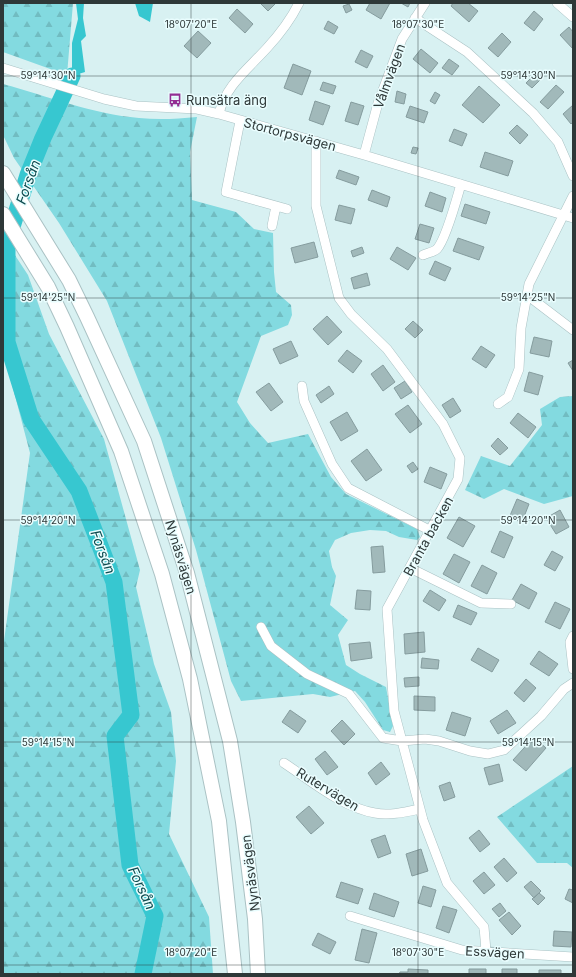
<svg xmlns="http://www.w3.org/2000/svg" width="576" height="977" viewBox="0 0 576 977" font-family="Inter,sans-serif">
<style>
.forest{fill:url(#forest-firs)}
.water{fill:#37c7d0}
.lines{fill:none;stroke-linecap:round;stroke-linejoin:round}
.river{stroke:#37c7d0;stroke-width:17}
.building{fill:#a1b9ba;stroke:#859c9e}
.minor-casing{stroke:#aac2c4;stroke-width:10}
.highway-casing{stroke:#aac2c4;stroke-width:16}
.minor{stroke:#fff;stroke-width:9}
.highway{stroke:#fff;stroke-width:14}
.ticks{fill:none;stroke:#2e3838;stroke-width:1;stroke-opacity:0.45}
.labels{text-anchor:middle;stroke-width:3;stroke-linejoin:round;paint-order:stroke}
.street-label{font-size:13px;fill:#2e3838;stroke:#e9fdfe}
.poi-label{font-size:13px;fill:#2e3838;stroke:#e9fdfe;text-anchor:start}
.water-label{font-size:14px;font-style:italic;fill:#0f4c50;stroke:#e9fdfe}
.ticks-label{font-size:10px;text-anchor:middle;fill:#2e3838;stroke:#e9fdfe;stroke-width:3;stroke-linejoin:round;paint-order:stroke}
</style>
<defs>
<pattern id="forest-firs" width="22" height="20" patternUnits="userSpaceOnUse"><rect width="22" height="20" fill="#83dae0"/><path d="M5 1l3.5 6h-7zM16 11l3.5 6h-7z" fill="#71bcc1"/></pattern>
</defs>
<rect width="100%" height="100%" fill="#d8f1f2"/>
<path class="forest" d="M3 3H73L67 75 3 52Z
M3 84C47 96 93 114 139 118 158 120 177 119 197 117L190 152 192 200 236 212 254 229 273 233 274 272 276 292 291 305 292 315 288 325 261 336 237 402 250 423 268 443 308 434 331 477 346 494 417 529 420 537 417 540 399 537 386 531 370 530 351 533 335 540 329 551 332 567 336 576 330 605 348 620 338 635 346 665 360 674 386 687 393 726 390 732 383 730 365 702 355 691 330 697 313 694 241 701 231 681 196 550 161 438 107 301 59 223 14 158 3 135Z
M3 237 28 275 49 334 104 439 140 570 136 587 154 664 171 712 176 761 169 834 209 917 213 974H3V648L30 453 3 350Z
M573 396V496L544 504 504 489 484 499 465 490 481 456 510 466 542 425 540 409 560 397Z
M573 766V868L567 863H537L497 817Z"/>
<path class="water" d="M76 3H84L83 18 86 36 81 41 85 72 72 76V43L78 19Z
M135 3H153L150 22 139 16Z"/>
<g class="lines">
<path class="river" d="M72 76 43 138 28 175 7 243V342L31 419 79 491 114 582 131 715 115 736 130 865 155 916 143 974"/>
</g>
<path class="building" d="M260 3H274L275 4 268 11Z
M370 3H390L381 19 366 10Z
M401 3H410L408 7Z
M453 3H468L478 11 469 22 451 6Z
M349 4 352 10 346 13 343 6Z
M237 9 253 24 245 33 229 18Z
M534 11 543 19 534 31 524 23Z
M328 21 338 27 334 34 324 29Z
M569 27 573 32V49L560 35Z
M198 31 211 43 197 58 184 46Z
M502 33 511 42 498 57 488 48Z
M421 49 438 63 430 73 413 59Z
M361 50 373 56 367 68 355 62Z
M449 59 459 66 452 75 442 68Z
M293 64 311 71 302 95 284 88Z
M538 71 544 76 532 88 526 83Z
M323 82 336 86 333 94 320 90Z
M556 85 564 92 548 109 540 102Z
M479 86 500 105 483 123 462 105Z
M397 91 406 94 404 104 395 102Z
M435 92 440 95 435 104 430 101Z
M315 101 330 106 323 125 309 120Z
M351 102 364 106 358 125 345 121Z
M573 105V122L571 124 563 114Z
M410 106 428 112 424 123 406 117Z
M517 125 528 135 520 144 509 133Z
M454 129 467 134 462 146 449 141Z
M413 147 418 148 416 154 411 153Z
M485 152 513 161 508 176 480 167Z
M339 170 359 177 356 185 336 178Z
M372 190 390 197 387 207 368 200Z
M430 192 446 198 442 212 425 206Z
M465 204 490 212 486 224 461 216Z
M339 205 355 209 351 224 335 220Z
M420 224 434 228 429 243 415 239Z
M458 238 484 247 479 260 453 251Z
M314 242 318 257 295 263 291 248Z
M362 247 364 253 353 257 351 251Z
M397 247 416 258 408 270 390 259Z
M435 261 451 268 445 281 429 274Z
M367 273 370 285 354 289 351 278Z
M327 316 342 332 328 345 313 329Z
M413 321 423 330 415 338 405 329Z
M534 337 552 341 549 357 530 353Z
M291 341 298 356 280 364 273 349Z
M481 346 495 355 486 368 472 359Z
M347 350 362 361 353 373 338 361Z
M573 360V371L568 363Z
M383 365 395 382 383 391 371 374Z
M529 372 543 376 538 395 524 391Z
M405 381 412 392 401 399 394 388Z
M269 383 283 402 271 411 256 392Z
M329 386 334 394 321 403 316 395Z
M453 398 461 411 450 418 442 405Z
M408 405 422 424 410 433 395 414Z
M347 412 358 431 341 441 330 422Z
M518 413 536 427 528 438 510 423Z
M498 438 508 448 500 455 491 446Z
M367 449 382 470 366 481 351 461Z
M413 462 418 469 412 473 407 466Z
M430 467 447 474 441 489 424 482Z
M517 499 529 504 522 522 509 518Z
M560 510 569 527 556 534 546 518Z
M459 517 475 526 463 547 447 538Z
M500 531 513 537 504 558 491 552Z
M383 546 385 572 373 573 371 547Z
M552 551 563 557 555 571 544 565Z
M454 554 470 562 459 583 443 574Z
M482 565 497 573 487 594 471 586Z
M521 584 537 593 529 609 512 600Z
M357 590 371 591 370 610 355 609Z
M430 590 446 600 439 611 423 601Z
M555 602 570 609 560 629 545 622Z
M458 605 477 613 471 625 453 617Z
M424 632 425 652 405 654 404 634Z
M370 642 372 658 351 661 349 644Z
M478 648 499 660 492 672 471 660Z
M539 651 558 664 549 676 530 664Z
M422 658 439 660 438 669 421 668Z
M419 677V686L405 687 404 678Z
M526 679 536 688 524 702 514 693Z
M414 696 435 697V711L414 710Z
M290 710 306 721 298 733 282 722Z
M507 710 516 723 498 734 490 721Z
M452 712 471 718 465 736 446 730Z
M342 720 355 734 344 745 331 731Z
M534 737 546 748 526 771 513 760Z
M325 751 338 767 327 775 315 759Z
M381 762 390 774 376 785 368 773Z
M499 764 503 781 489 785 484 768Z
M450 782 455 797 444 801 439 786Z
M309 806 324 823 311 834 296 817Z
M479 830 490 844 480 852 469 838Z
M385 835 391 853 378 858 371 840Z
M421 849 428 871 412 876 406 854Z
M504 858 517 873 507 882 494 867Z
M484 872 495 885 484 894 473 881Z
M531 881 541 891 534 898 524 887Z
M341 882 363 889 358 904 336 897Z
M423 886 436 890 431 907 418 903Z
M569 889 573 890V903L565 899Z
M374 893 399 902 394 917 369 909Z
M539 893 545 898 538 905 532 899Z
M500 903 506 911 499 917 492 909Z
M443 906 457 910 449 933 436 928Z
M509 912 521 926 512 935 499 920Z
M362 929 377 933 369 963 355 960Z
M554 931 572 932 571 947 553 946Z
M318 933 336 942 330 954 312 945Z
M408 969 428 970V974H399L400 972H408Z
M469 969H486V974H469Z
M502 969H517V974H502Z
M539 970H561V974H539Z"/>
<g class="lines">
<g class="minor-casing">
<path id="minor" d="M557 3 573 17
M415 18 467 52 533 113 558 142 573 176
M3 68 104 99 136 106 197 109 219 114 364 155 573 218
M219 114C225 86 248 69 267 48 279 35 291 19 299 3
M240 121 226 192 287 209
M316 141V206L339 298 351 314 387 349 443 424 460 458 458 479 387 609 394 711 423 820 447 883 484 927 486 951
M364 155 378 103 402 39 425 3
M272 226 276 206
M423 255C427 253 434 252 437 249 446 239 457 198 461 184
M527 295 573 330
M302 386 304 401 332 464 348 488 431 531
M498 404 508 397 519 369 521 328 529 284 573 196
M410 568 481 603 511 604
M261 627 271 646 307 674 349 694 383 738 402 741 425 739 439 741 470 751 488 754 504 750 541 716 564 689 573 683
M573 636 570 642 573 669
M284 763C310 780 343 808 375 813 389 816 406 812 420 809
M350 916 462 950 573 957"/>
</g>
<g class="highway-casing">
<path id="highway" d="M3 173 69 280 87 317 144 441 187 573 230 741 243 822 255 919 258 974
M3 214 48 287 67 327 121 451 162 574 190 679 219 821 235 974"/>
</g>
<use href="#minor" class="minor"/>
<use href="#highway" class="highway"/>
</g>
<path class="ticks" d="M191 3V974M418 3V974M3 76H573M3 298H573M3 520H573M3 742H573M3 965H573"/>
<defs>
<g id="bus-bare" transform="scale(1.08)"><path d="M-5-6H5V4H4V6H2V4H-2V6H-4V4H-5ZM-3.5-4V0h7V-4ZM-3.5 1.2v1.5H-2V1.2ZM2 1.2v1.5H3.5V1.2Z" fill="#932e93" stroke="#e9fdfe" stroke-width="2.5" paint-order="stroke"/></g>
</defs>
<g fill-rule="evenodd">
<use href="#bus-bare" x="175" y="100"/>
</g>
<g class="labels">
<g class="street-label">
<text transform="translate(389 76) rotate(-70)" y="5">Vålmvägen</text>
<text transform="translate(290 134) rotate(15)" y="5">Stortorpsvägen</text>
<text transform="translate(428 536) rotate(-61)" y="5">Branta backen</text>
<text transform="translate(181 557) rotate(73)" y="5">Nynäsvägen</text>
<text transform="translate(328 789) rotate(31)" y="5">Rutervägen</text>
<text transform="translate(250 873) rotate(-97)" y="5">Nynäsvägen</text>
<text transform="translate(495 952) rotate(3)" y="5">Essvägen</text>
</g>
<g class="poi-label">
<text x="186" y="105">Runsätra äng</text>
</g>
<g class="water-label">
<text transform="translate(28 182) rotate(-70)" y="5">Forsån</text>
<text transform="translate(103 552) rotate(69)" y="5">Forsån</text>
<text transform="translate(142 888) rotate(65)" y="5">Forsån</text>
</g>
</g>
<g class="ticks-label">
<text x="191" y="28">18°07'20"E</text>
<text x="418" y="28">18°07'30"E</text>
<text x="48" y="79">59°14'30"N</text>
<text x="528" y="79">59°14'30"N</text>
<text x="48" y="301">59°14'25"N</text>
<text x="528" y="301">59°14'25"N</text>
<text x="48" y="524">59°14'20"N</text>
<text x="528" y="524">59°14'20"N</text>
<text x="48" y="746">59°14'15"N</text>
<text x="528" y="746">59°14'15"N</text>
<text x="191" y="956">18°07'20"E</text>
<text x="418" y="956">18°07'30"E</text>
</g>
<rect width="576" height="977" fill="none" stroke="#2e3838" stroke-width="8"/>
</svg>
